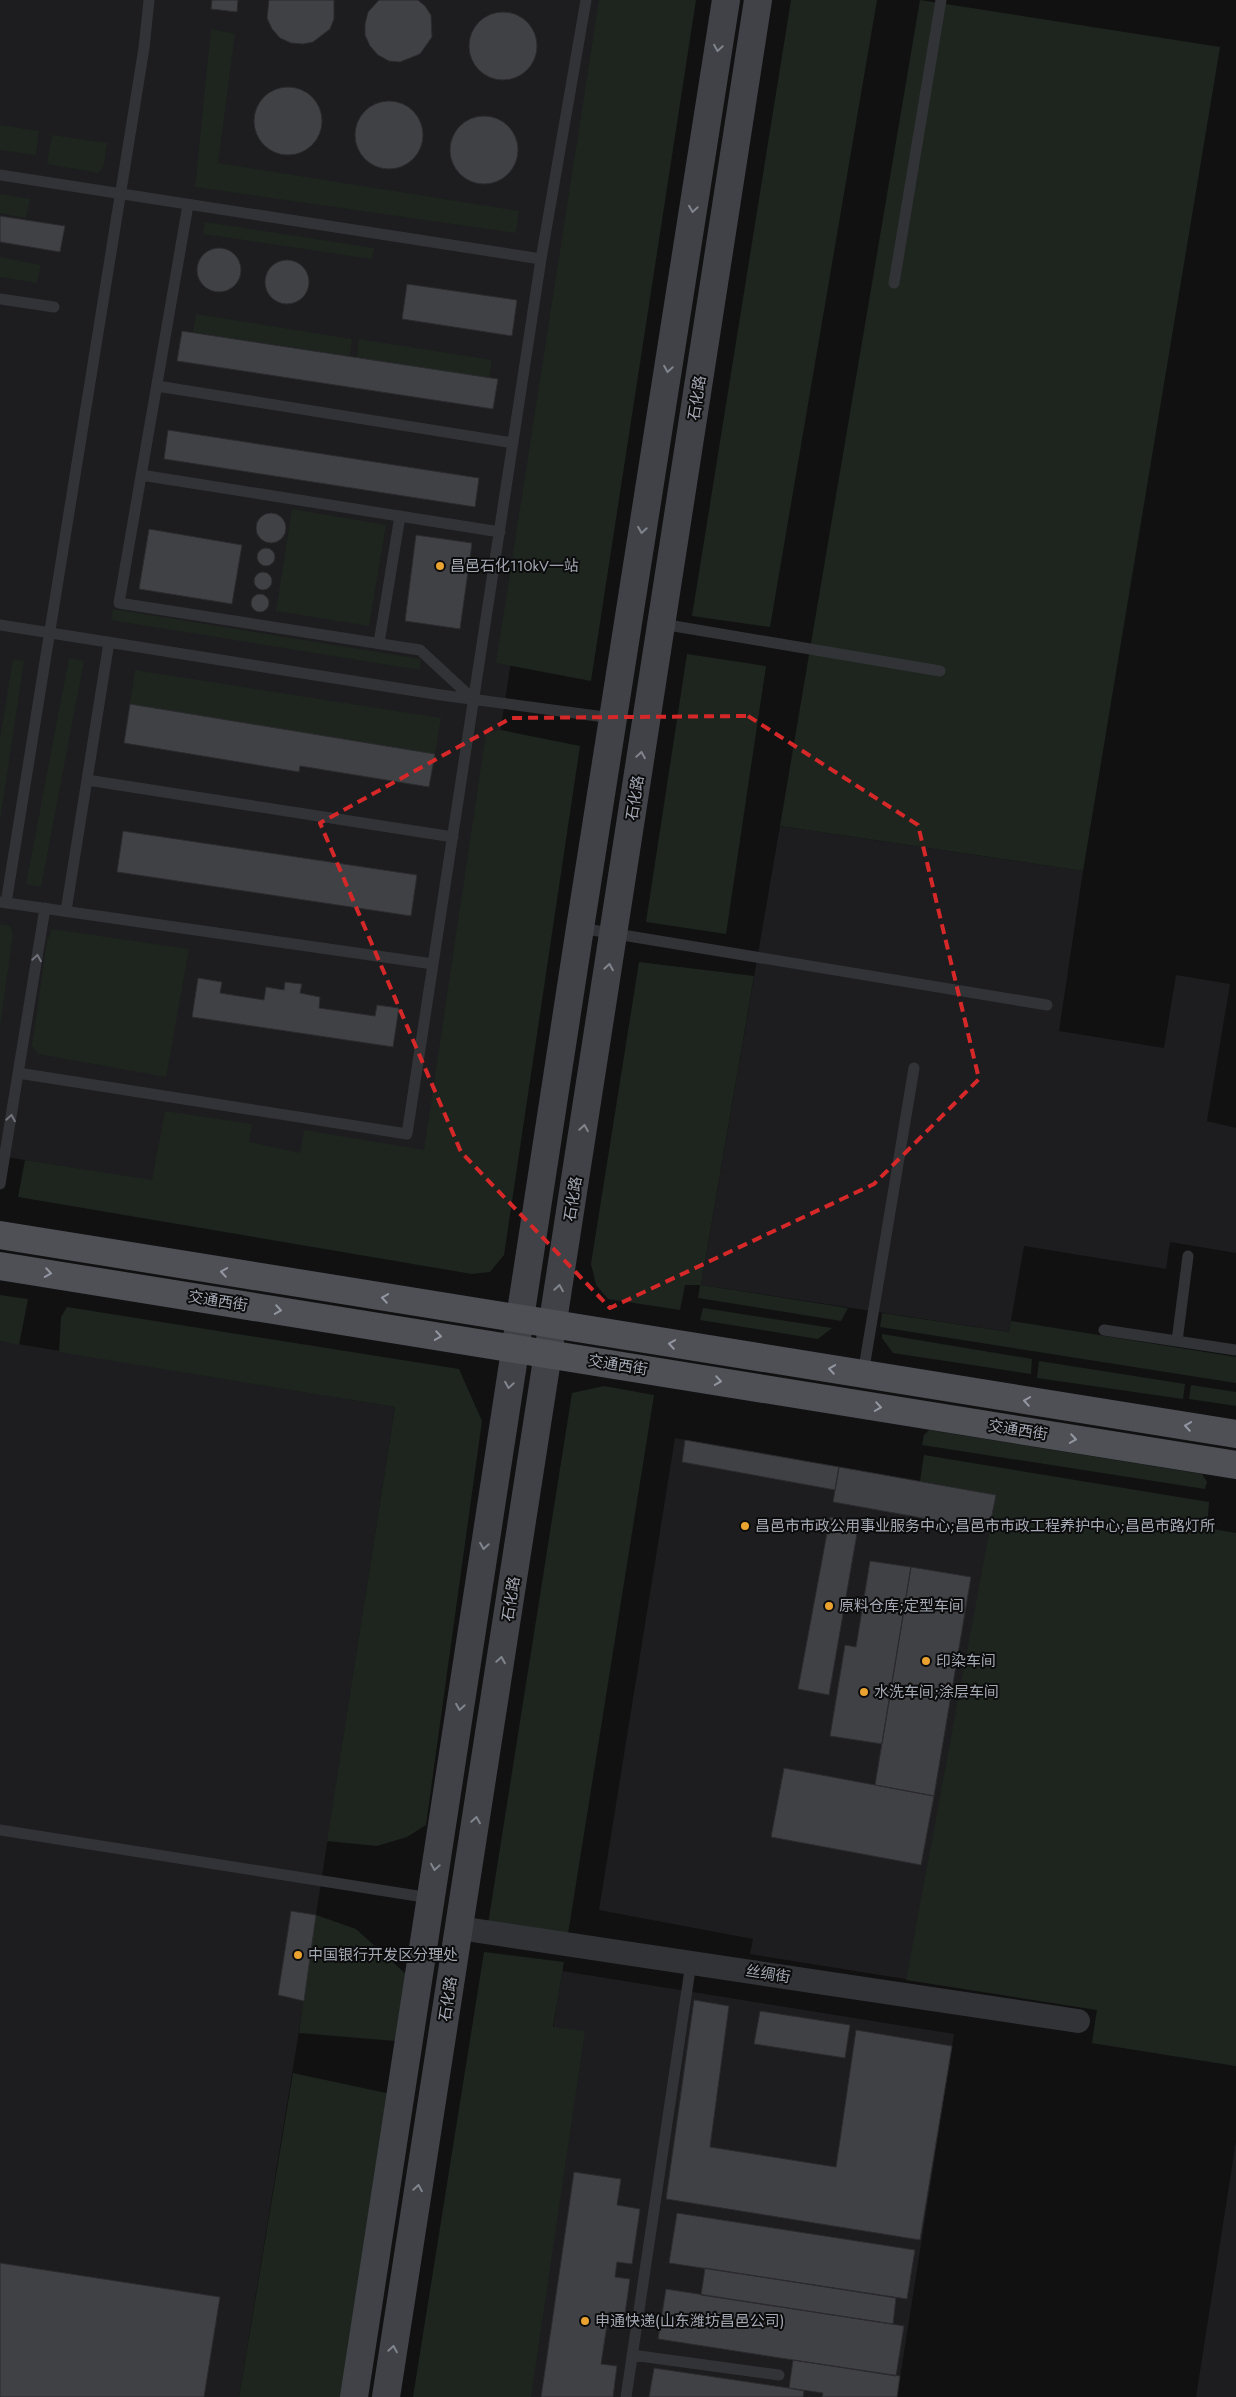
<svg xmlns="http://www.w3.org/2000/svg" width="1236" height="2397" viewBox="0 0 1236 2397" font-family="Jost,'Noto Sans SC',sans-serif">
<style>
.built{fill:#1d1d1f}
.green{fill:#1d251e}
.building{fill:#404145;stroke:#2b2b2e}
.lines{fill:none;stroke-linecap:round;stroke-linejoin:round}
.lane{stroke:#323337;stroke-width:11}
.street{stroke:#323337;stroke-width:24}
.secondary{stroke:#404247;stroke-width:28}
.primary{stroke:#4e5056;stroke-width:28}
.oneway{stroke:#80848d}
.oneway2{stroke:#70737b}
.oneway3{stroke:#9296a0}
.marked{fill:none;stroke:#d62828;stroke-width:4;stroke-dasharray:10 6;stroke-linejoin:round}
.poi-dot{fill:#eaa331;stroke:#0c0c0d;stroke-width:2}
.labels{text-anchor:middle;stroke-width:4;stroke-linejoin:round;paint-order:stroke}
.street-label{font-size:15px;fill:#a3a8b3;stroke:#0c0c0d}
.poi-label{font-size:15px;fill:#a3a8b3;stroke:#0c0c0d;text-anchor:start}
</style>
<rect width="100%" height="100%" fill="#111112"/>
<path class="built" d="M0 0H612L425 1225 0 1156Z
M780 826 1083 871 1059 1031 1164 1048 1176 975 1230 984 1207 1121 1236 1128V1253L1170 1242 1166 1269 1024 1246 1009 1332 701 1285Z
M0 1341 395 1407 316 1915 291 1911 278 1995 304 2001 239 2397H0Z
M675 1438 996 1495 1236 2066 1092 2043 1097 2010 750 1954 753 1939 599 1910Z
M562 1971 954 2034 897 2397H497Z
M1236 2141V2397H1196Z"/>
<path class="green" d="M599 0H696L591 681 496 663Z
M791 0H877L770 627 692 616Z
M920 0 1220 47 1083 871 780 826Z
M211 29 235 34 218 163 519 211 516 233 195 187Z
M0 125 39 131 36 155 0 150Z
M52 135 107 143 104 164 99 173 47 164Z
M0 194 30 199 26 218 0 213Z
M205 222 374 248 372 259 203 234Z
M0 257 41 265 37 283 0 277Z
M196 314 352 339 350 356 193 332Z
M359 339 492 360 489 378 357 358Z
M292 509 386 525 369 626 276 611Z
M113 609 421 659 420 670 111 620Z
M687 654 766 666 726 934 646 922Z
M69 658 84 661 41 887 26 884Z
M13 659 24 661 0 821V738Z
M135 670 441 718 435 754 130 704Z
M501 730 580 746 504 1255 490 1272 472 1274 18 1197 25 1160 152 1180 165 1111 252 1124 249 1142 300 1153 304 1130 424 1150 486 733Z
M0 924 10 926 13 934 0 1026Z
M52 929 189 949 166 1077 38 1054 32 1046 47 941Z
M639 962 754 976 701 1285 848 1308 841 1321 698 1298 700 1285H685L680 1310 608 1299 596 1285 591 1264Z
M0 1295 28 1299 19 1345 0 1341Z
M67 1307 459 1369 482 1421 426 1825 407 1837 377 1846 327 1841 395 1407 59 1352 61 1317Z
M703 1308 832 1328 818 1339 700 1320Z
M882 1313 1009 1332 1011 1321 1236 1357V1383L880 1327Z
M882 1334 1032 1359 1031 1374 893 1353 882 1338Z
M1039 1361 1185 1384 1183 1399 1037 1378Z
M1191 1385 1236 1392V1406L1189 1399Z
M604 1386 654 1395 568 1934 488 1924 572 1393Z
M929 1430 1202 1474 1207 1482 1205 1489 922 1445 924 1435Z
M924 1455 1209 1502 1207 1528 1236 1533V2066L1092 2043 1097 2010 906 1980 996 1495 920 1481Z
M316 1915 356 1929 417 1984 408 2042 299 2033Z
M484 1952 564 1962 553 2027 585 2031 531 2397H413Z
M293 2073 400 2096 347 2397H239Z"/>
<path class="building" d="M212 0H238L237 12 211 9Z
M269 0H334V19L330 29 313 42 303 44 291 43 280 38 272 29 267 18Z
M379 0H418L425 6 431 15 432 37 420 54 400 62 389 61 378 55 370 46 365 35V24L368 12Z
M469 46a34 34 0 1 1 68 0a34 34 0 1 1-68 0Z
M254 121a34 34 0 1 1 68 0a34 34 0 1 1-68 0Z
M355 135a34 34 0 1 1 68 0a34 34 0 1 1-68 0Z
M450 150a34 34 0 1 1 68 0a34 34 0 1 1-68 0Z
M0 216 65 226 60 252 0 242Z
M197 270a22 22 0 1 1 44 0a22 22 0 1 1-44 0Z
M265 282a22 22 0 1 1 44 0a22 22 0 1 1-44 0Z
M407 284 517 300 512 336 402 319Z
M182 331 498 379 493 409 177 361Z
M168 430 479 478 475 507 164 459Z
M256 528a15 15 0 1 1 30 0a15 15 0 1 1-30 0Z
M149 529 242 545 232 604 139 589Z
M416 535 472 543 460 629 405 621Z
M257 557a9 9 0 1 1 18 0a9 9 0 1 1-18 0Z
M254 581a9 9 0 1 1 18 0a9 9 0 1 1-18 0Z
M251 603a9 9 0 1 1 18 0a9 9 0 1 1-18 0Z
M130 704 435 754 429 787 300 766 299 772 124 743Z
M123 831 417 875 411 916 117 872Z
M198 978 222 982 220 993 264 1000 266 987 284 990 285 982 302 984 300 993 320 997 319 1008 375 1016 377 1005 399 1008 393 1047 192 1017Z
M685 1440 839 1467 835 1490 682 1462Z
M839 1467 996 1495 989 1530 833 1502Z
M830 1517 859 1522 829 1695 798 1689Z
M870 1561 911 1567 882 1744 830 1736 845 1645 856 1647Z
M911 1567 971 1577 934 1796 875 1785Z
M784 1768 934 1796 921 1865 771 1837Z
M291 1911 316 1915 304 2001 278 1995Z
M694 2000 729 2006 710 2147 836 2167 856 2030 952 2046 920 2240 666 2199Z
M760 2011 850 2025 845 2058 754 2044Z
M574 2172 621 2179 617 2205 640 2209 632 2264 617 2262 615 2277 630 2279 625 2314 609 2312 601 2364 617 2366 613 2397H541Z
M677 2213 915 2250 907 2299 669 2263Z
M0 2263 220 2297 204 2397H0Z
M705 2268 896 2298 893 2324 701 2295Z
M666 2289 904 2326 896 2376 658 2339Z
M793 2360 900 2376 897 2397H822L823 2393 789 2388Z
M654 2368 789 2388 804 2391 803 2397H649Z"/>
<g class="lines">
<path class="lane" d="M0 175 541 259
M188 205 119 603 420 650 474 700
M894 283 941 0
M0 299 54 307
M157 386 513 443
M141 475 500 532
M662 624 940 671
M0 625 441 695 612 718
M379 643 400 516
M87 780 453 837
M0 902 433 964
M6 903 144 48 149 0
M66 911 109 642
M580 928 1047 1005
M18 1073 407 1134 541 259 586 0
M0 1184 45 908
M1104 1330 1236 1350
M1177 1341 1188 1256
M863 1374 914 1068
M0 1830 430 1898
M632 2355 779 2375
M626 2397 691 1963"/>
<path class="street" d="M459 1928 1078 2021"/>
<path class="secondary" d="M354 2397 580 928 726 0
M386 2397 758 0"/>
<path class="primary" d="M0 1235 1236 1434
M0 1266 1236 1465"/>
</g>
<defs><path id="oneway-chevron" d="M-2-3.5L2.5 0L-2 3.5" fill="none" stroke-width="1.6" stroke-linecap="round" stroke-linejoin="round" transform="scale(1.25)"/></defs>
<g class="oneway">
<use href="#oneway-chevron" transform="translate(718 48) rotate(99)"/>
<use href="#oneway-chevron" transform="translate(693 209) rotate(99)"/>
<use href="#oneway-chevron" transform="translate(668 369) rotate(99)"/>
<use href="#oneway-chevron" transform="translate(642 530) rotate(99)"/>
<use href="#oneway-chevron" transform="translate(641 755) rotate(-81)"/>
<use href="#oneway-chevron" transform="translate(609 967) rotate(-81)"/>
<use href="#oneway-chevron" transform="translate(584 1128) rotate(-81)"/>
<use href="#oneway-chevron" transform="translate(559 1288) rotate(-81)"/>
<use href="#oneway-chevron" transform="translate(509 1385) rotate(99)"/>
<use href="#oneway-chevron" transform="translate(484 1546) rotate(99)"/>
<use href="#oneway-chevron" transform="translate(501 1660) rotate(-81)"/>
<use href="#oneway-chevron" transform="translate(460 1707) rotate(99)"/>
<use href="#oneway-chevron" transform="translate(476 1820) rotate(-81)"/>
<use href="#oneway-chevron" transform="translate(435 1867) rotate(99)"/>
<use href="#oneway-chevron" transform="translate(418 2188) rotate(-81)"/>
<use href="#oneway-chevron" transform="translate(393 2349) rotate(-81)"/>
</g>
<g class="oneway2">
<use href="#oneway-chevron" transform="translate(37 958) rotate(-81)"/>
<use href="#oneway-chevron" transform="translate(11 1118) rotate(-81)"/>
</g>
<g class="oneway3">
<use href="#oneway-chevron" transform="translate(224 1272) rotate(-171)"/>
<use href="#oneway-chevron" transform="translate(48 1273) rotate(9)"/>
<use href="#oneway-chevron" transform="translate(385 1298) rotate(-171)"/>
<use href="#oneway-chevron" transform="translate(278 1310) rotate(9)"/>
<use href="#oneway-chevron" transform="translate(438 1336) rotate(9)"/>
<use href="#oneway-chevron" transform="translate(672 1344) rotate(-171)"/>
<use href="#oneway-chevron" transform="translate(832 1369) rotate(-171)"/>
<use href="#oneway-chevron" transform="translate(718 1381) rotate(9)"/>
<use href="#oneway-chevron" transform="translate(1027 1401) rotate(-171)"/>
<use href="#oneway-chevron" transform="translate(878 1407) rotate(9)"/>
<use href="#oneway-chevron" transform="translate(1188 1426) rotate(-171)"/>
<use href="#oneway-chevron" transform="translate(1073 1439) rotate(9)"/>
</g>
<path class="marked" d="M748 716 918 825 979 1079 874 1184 610 1308 461 1152 320 823 511 718Z"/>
<g class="poi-dot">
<circle cx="440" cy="566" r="5"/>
<circle cx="745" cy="1526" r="5"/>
<circle cx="829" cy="1606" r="5"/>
<circle cx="926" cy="1661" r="5"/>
<circle cx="864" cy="1692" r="5"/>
<circle cx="298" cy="1955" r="5"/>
<circle cx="585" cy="2321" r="5"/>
</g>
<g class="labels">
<g class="street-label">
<text transform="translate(697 398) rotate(-81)" y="5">石化路</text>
<text transform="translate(635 798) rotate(-81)" y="5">石化路</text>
<text transform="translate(573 1199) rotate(-81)" y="5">石化路</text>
<text transform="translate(218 1301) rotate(9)" y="5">交通西街</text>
<text transform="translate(618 1365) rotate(9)" y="5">交通西街</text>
<text transform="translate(1018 1430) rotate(9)" y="5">交通西街</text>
<text transform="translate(511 1599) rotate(-81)" y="5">石化路</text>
<text transform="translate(768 1974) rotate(9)" y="5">丝绸街</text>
<text transform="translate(448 1999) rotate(-81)" y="5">石化路</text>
</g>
<g class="poi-label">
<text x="450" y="571">昌邑石化110kV一站</text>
<text x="755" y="1531">昌邑市市政公用事业服务中心;昌邑市市政工程养护中心;昌邑市路灯所</text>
<text x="839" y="1611">原料仓库;定型车间</text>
<text x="936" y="1666">印染车间</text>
<text x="874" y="1697">水洗车间;涂层车间</text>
<text x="308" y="1960">中国银行开发区分理处</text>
<text x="595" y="2326">申通快递(山东潍坊昌邑公司)</text>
</g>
</g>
</svg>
